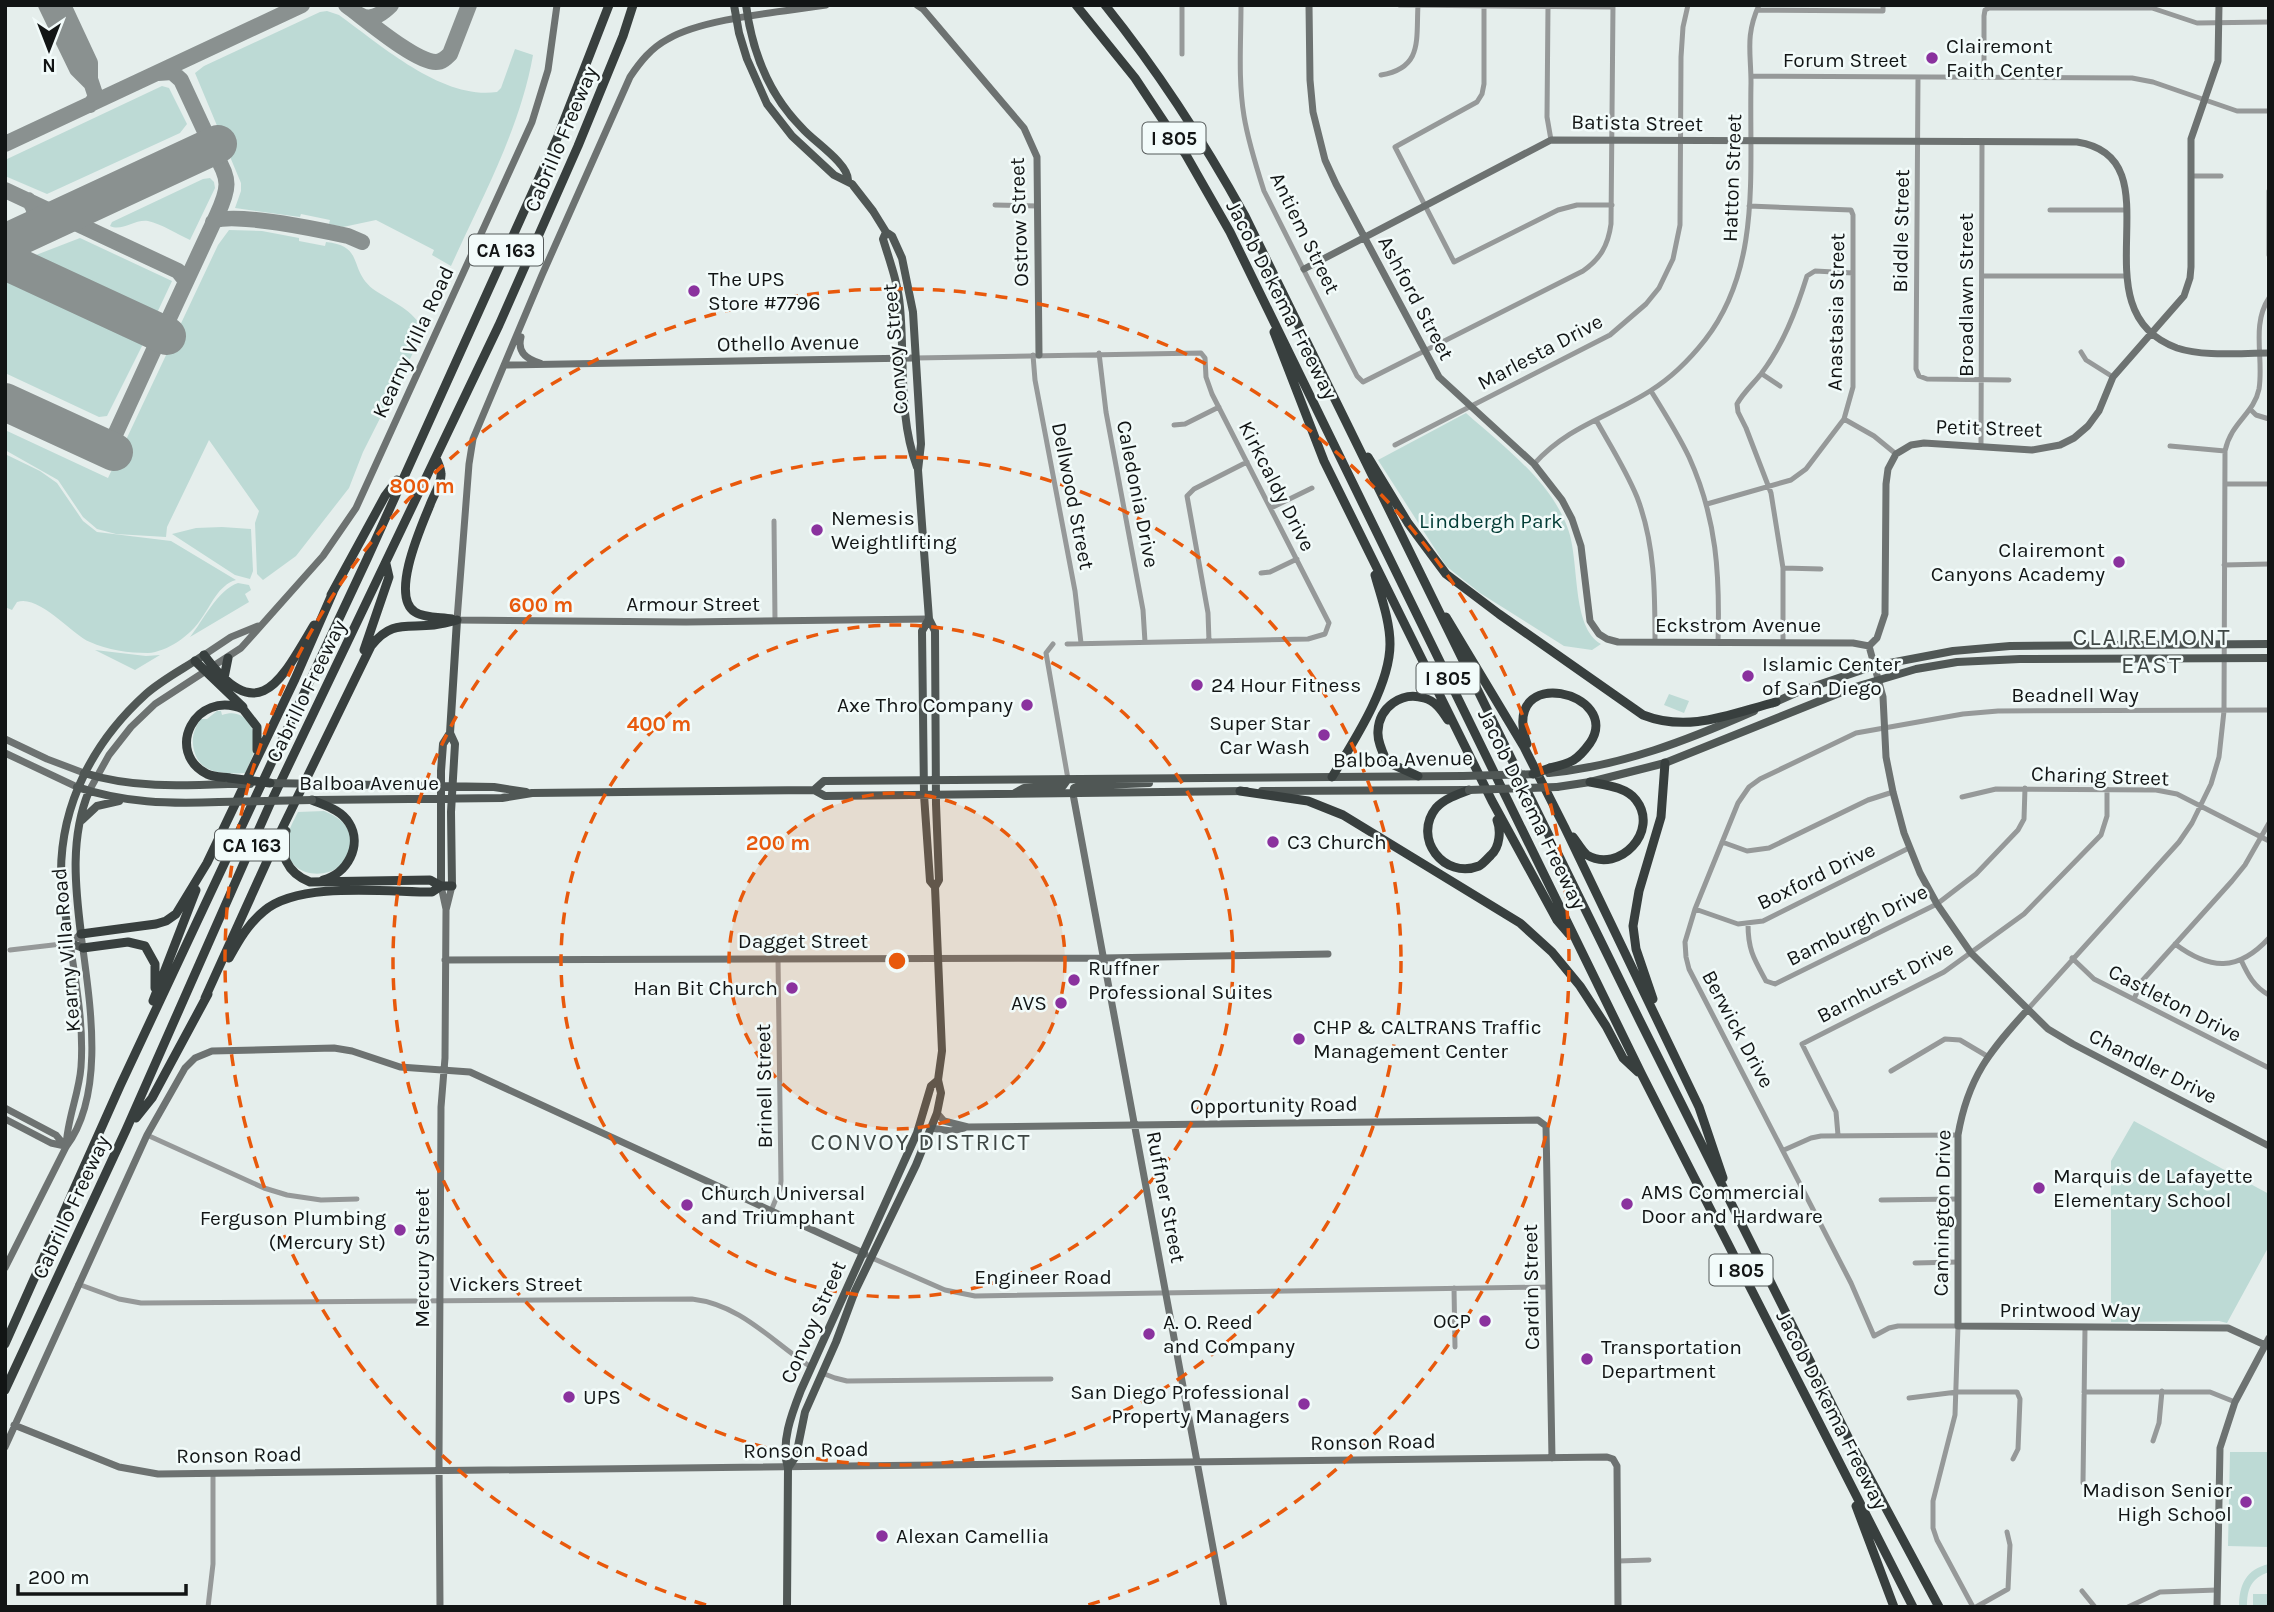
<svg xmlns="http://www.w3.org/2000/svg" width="2274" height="1612" viewBox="0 0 2274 1612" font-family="Karla,sans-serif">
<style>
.green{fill:#bddad5}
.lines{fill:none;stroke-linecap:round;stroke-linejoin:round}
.taxiway{stroke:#8a9190;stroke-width:16}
.runway{stroke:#8a9190;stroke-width:38}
.street{stroke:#969999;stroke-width:5}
.secondary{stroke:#6d7271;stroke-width:7}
.primary{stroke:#505755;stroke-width:8}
.highway{stroke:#383f3e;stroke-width:9}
.primary-bridge{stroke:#505755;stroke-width:8}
.highway-bridge{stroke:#383f3e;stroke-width:9}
.ring{fill:none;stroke:#e8590c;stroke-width:3.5;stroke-dasharray:12 9}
.poi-dot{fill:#8a329e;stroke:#f2fbfa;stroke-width:2.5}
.labels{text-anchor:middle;stroke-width:5;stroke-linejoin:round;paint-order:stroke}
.shield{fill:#f2fbfa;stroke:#555a5a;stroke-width:2}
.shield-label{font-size:19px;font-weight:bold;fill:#121515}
.poi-label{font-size:21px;fill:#121515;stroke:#f2fbfa;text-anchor:start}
.street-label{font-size:21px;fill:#121515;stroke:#f2fbfa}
.park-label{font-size:21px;fill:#023c36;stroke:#f2fbfa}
.quarter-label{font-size:24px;letter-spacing:2px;fill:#3f4745;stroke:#f2fbfa}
.centre{fill:#e8590c;stroke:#f2fbfa;stroke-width:3.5}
.ring-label{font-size:21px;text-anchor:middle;font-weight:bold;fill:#e8590c;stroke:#f2fbfa;stroke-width:5;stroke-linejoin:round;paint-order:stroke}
</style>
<rect width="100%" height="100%" fill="#e5eeec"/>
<path class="green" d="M327 11 339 15C381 45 442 100 497 92L501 88 515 49 533 55C520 129 482 198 451 266L432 255 434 250 376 220 343 227 329 224 330 220 301 214 300 217 235 208 241 191V183L195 73 204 66 320 12Z
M162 86 169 88 187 124 180 133 47 194 5 176V160Z
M210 178 214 182 215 188 190 240C177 234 162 224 148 221 134 219 122 232 110 226L112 222 203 179Z
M229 230 262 231 299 238V241L325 246 326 242C365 246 348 269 373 289 390 301 410 308 421 326L418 343 363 452 349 488 296 556 263 580 257 574 255 523 259 511 209 440 167 527 166 537 116 534 97 529 83 517 58 480 5 450V430L108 478 218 245Z
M80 238 172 281 157 313H152L34 258 36 255Z
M5 277 144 342 107 416 99 417 5 373Z
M1466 413C1503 446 1551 481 1568 529 1580 562 1571 627 1601 644L1592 650 1564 646 1480 593 1446 566 1378 460Z
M5 454 40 471 57 483 83 521 97 532 171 541 236 580C218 585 211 606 201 619 191 635 167 652 148 653 129 653 107 650 90 642 71 634 39 594 17 602L12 610 5 607Z
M222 527 251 529 253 571 250 579 235 575 172 534 196 528Z
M238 583 249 585 251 590 245 594 249 602 190 637C203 621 217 590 238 583Z
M95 650 146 656 160 655 135 670Z
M1669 694 1689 701 1684 713 1664 705Z
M217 711H221L222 715C243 707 256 726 255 746 254 755 249 765 245 773 221 774 197 774 193 745 192 735 195 727 201 719H207Z
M324 811C336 816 347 822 350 836 361 882 279 890 287 837 289 829 294 820 298 812Z
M2134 1121 2269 1194V1246L2227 1323 2219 1321 2111 1322V1161Z
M2230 1452H2269V1547L2228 1546Z
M2269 1564V1572C2251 1578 2247 1589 2247 1607H2239C2239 1585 2246 1569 2269 1564Z
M2253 1594H2269V1607H2253Z"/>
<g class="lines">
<path class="taxiway" d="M46 5 77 69 91 83
M63 5 90 63V79L96 97 90 105
M346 5C364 18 415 62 436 62 442 62 446 58 450 54L469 5
M360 15C371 22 383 13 391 5
M158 73 172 72 181 80 207 136V145L197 154 206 151 215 155C231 179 229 189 217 215
M5 144 302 5
M5 190 178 271 186 281
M213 222C228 210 325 231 348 236L362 242
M22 235C34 226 40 212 28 200
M151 329 165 327 217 215
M108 450 157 343 158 337 151 329"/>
<path class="runway" d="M5 243 218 144
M5 261 167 336
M5 402 114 452"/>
<path class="street" d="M1182 5V54
M1241 5C1241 42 1238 80 1244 116 1248 141 1256 166 1264 191L1357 376 1363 382 1583 271C1600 259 1608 246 1611 224L1613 5
M1399 5 1613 7
M1484 6V84L1482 94 1477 102 1395 147 1454 262 1558 210 1577 205H1612
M1548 6 1547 117 1551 140
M1757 10 1883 11V5
M1381 75C1423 68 1416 40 1418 5
M1751 76 2132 78 2153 82 2237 111H2269
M1918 77 1916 369 1919 376 1927 379 2009 380
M1984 77V16L1985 10 1989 8H2152L2197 23 2269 22
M2191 176H2221
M2269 191V255
M995 205 1038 206
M2050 210H2127
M1982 276H2126
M2081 352 2086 360 2113 377
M1099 353 1106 412 1143 610 1145 642
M1033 355 1035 380 1075 591 1081 643
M915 358 1201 353 1205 358 1206 377 1212 394 1329 623 1325 634 1308 639 1067 644
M1762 374 1780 386
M1651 391C1664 412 1678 434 1689 457 1717 519 1720 575 1718 642
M2250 409 2256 415 2269 419
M1844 419 1874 436 1896 454
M1596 420C1610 445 1626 470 1637 497 1655 544 1655 592 1655 642
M1174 425 1185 424 1219 407
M1395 445 1610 335 1646 304 1659 288 1673 259 1680 225 1681 57 1683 27 1688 5
M2170 446 2225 451
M1981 447 1982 143
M1534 464C1568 426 1609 417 1650 391 1671 378 1690 359 1705 340 1762 267 1749 171 1751 83 1751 52 1745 36 1759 5
M2225 484H2269
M1707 504 1791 480 1806 469 1844 419 1853 387V215L1851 210 1749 206
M1271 508 1312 488
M774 521 775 621
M2224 565 2269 564
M1783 568 1821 569
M1261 573 1270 572 1297 559
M1209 641 1208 613 1187 496 1194 489 1247 462
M1783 643V568L1771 493 1746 428 1738 412 1737 404C1743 393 1753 384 1761 374 1783 345 1796 311 1807 276L1815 271 1853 273
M1053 644 1046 653 1068 779
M1962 797 1996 789 2156 790 2177 794 2269 841
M1722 842 1747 851 1769 848 1868 800 1893 792
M1695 909 1738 924 1763 921 1909 848
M1748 924C1748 950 1754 959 1766 981L1775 984 1937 904 1976 874 2018 830 2024 819 2025 788
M2175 944C2210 970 2238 972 2269 938
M10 950 70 943
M2072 958 2094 979 2269 1068
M2241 960C2248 975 2254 987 2269 995
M2134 999 2142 981 2232 881 2245 865 2269 823
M2028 1009 2179 842 2192 823 2211 784 2219 757 2224 711 2225 451C2231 422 2254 414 2259 389 2264 359 2251 325 2269 298
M1891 1071 1945 1039 1960 1040 1987 1056
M147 1135 264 1188 287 1195 321 1200 357 1199
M1838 1135 1836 1112 1802 1044 1944 972 2024 914 2101 835 2107 816V789
M1784 1150 1811 1138 1821 1136 1958 1135
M1881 1200 1957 1199
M771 1211 780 1189 781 1181 778 958
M872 1258 945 1290 975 1296 1549 1287
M1915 1263 1958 1262
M78 1284 119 1299 141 1303 692 1299C742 1305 771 1341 811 1367
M1454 1288 1455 1347
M822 1373 835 1378 847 1381 1051 1379
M2084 1392H2210L2235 1402
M1909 1398 1957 1392H2017L2020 1399 2018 1449 2013 1459
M2153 1441 2159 1423 2162 1391
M2083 1483 2085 1328
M1618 1561 1649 1560
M2082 1591 2095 1607
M208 1607 213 1564V1473
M1973 1607 1937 1540 1933 1528V1501L1955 1415 1958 1326H1898L1889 1328 1874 1336 1851 1283 1689 969 1686 957 1685 942 1695 909 1738 803 1749 787 1760 779 1856 733 1963 714 1998 711 2269 710
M1976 1607 2008 1589 2010 1545 2007 1532
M2128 1607 2160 1592 2217 1590"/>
<path class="secondary" d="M826 5C782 12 704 18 668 39 651 48 640 62 630 77L542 275 473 439 469 464 457 620 686 622 929 619
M917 5 923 9 1024 128 1037 157 1039 355
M1309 5 1310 80 1313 112 1325 160 1336 184 1439 377 1534 464 1562 500 1572 519 1581 546 1590 621 1599 634 1607 639 1618 642 1853 643 1869 646
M1304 269 1551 140 2077 142C2181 158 2072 310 2177 348 2204 357 2240 353 2269 353
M521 337C517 352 526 359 540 363
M505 365 915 358
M1869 646 1877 638 1885 614 1886 484 1888 469 1896 454 1911 445 1924 443 2032 450 2060 445 2074 438 2088 426 2099 411 2113 377 2184 296 2190 278 2191 267V139L2218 61 2219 5
M1869 646 1883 697 1886 757 1893 792 1904 833 1920 873 1937 904 1971 953 2048 1029 2073 1044 2269 1146
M204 655 231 637 258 626
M5 739 47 759 84 773
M5 753 77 787
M89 791 109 755 131 727 155 704 241 648 323 556 356 508 532 122 548 70 557 5
M1073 794 1224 1607
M441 886 446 909
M445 960 1103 958 1328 954
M2028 1009C1990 1051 1968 1077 1958 1135V1326L2228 1328 2265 1345
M5 1108 56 1135 66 1147
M937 1113 944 1121 968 1127 1538 1120 1546 1126 1552 1458
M5 1119 51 1143 65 1146
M931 1128 951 1131 964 1128
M5 1268 66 1147C107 1092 89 998 81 934L70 943C76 984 84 1025 81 1067 79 1094 67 1119 66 1147
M14 1425 119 1467 158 1474 1607 1457 1613 1459 1617 1466 1618 1607
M5 1447 147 1135 185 1068 195 1058 212 1051 334 1048 352 1051 400 1067 470 1072 865 1254
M440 1607 439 1460 441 1107 445 1058 446 910 452 886
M2217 1607 2220 1448 2235 1402 2269 1338"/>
<path class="primary" d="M734 5 739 33 747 59 767 104 792 136 834 175 852 184 873 211 886 232 892 236 902 258 913 312 921 444 918 470 929 619 935 631 936 804 939 880 935 887 942 1051 938 1080 941 1093 937 1113 916 1165 855 1291 836 1342 805 1412 796 1456 788 1468
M746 5C752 51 769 95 802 128 813 141 848 163 848 180
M886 232 883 239C890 262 898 283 900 307 905 360 898 417 917 467
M929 619 922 631 924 795 930 881 935 887
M1773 703 1800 691 1874 666 1953 651 2010 646 2269 644
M450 733 455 744 451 812 452 886
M84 773C132 788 179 786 229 784
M1549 773C1622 766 1688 740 1754 711
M325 784 494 787 526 792
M77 787C124 803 169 804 219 802
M1557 787 1590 782 1665 763 1852 688 1916 669 1957 662 2020 659 2269 658
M814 790 824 781 1463 776
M1262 791 1466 790
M1015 793 1024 788 1063 786 1068 779
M1073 794 1074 788 1080 786 1149 783
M316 800 502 798 532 793 814 790 825 796 1246 791
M82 820 97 806 119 801
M441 886V771L443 744 450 733 457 620
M81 934C75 886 70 837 89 791
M83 948 70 943C67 920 61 897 61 873 61 803 94 741 146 694 163 679 185 668 204 655
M787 1607 788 1468C780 1443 792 1413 801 1390L917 1133 931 1086 938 1080"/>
<path class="highway" d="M1076 5 1135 78 1186 155 1230 232 1642 1075 1913 1607
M1105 5C1158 71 1204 142 1245 216L1640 1021 1851 1443 1939 1607
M1274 332 1324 461 1492 801 1557 920 1569 934
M1368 457 1408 523 1446 574 1499 614 1643 715C1689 733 1730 714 1776 702
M436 458C438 463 441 469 441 474 442 483 433 496 430 505 421 527 390 596 415 612 424 618 441 617 452 619
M331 595 385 496 397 480
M1446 617 1524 747 1565 828 1699 1107 1723 1178
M364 650 389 577 386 564
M204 655C259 730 281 680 314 625
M195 661 243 707
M224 678 228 658
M1527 744C1499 661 1624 693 1590 743 1577 761 1571 763 1550 768
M1418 776 1387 762C1383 753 1377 741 1378 731 1379 707 1402 691 1424 698 1436 701 1442 711 1448 720
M1332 777C1354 741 1390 686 1390 644 1390 621 1381 597 1375 575
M229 778C222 777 214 777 207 774 164 752 195 689 243 709L257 727V750
M1469 790C1458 794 1444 799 1436 808 1412 838 1444 880 1479 866 1483 864 1488 858 1491 855 1500 847 1501 830 1497 820
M1240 791 1308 801 1343 815 1520 923 1552 952 1580 986 1606 1026 1623 1058 1638 1072
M312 800C326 806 341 810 349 823 363 845 347 874 323 880
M286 831C278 853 287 873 310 882L430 880 441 886
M1573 837C1577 842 1582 851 1587 855 1619 874 1660 831 1636 800 1626 787 1605 785 1590 782
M81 934 156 924 166 921 176 914 207 863 295 679 333 592
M83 948 128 942 145 946 155 964V988
M229 958C239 940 248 924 264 911 299 881 387 892 432 892L441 886H452
M205 998 278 837 371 646C391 620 406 628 434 625 442 624 450 622 457 620
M1653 999 1636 949 1633 926 1639 891 1661 817 1665 763
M153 1001 196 890
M136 1118 152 1098 208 994
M5 1344 120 1086 367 559 558 136 609 5
M5 1390 126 1130 270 804 499 325 578 146 623 36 633 5
M1856 1506 1894 1607"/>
<path class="primary-bridge" d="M1463 776 1539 774
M267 783 325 784
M229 784H250
M1469 790 1557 787
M219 802 312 800"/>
<path class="highway-bridge" d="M1533 774 1550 768
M229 778 270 783"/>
</g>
<circle cx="897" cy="961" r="168" fill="#e8590c" fill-opacity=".12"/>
<g class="ring">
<circle cx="897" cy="961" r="168"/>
<circle cx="897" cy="961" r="336"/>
<circle cx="897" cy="961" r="504"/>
<path d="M706 1605A672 672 0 1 1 1088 1605"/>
</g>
<g class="poi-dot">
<circle cx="1932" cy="58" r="7"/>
<circle cx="694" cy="291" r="7"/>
<circle cx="817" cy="530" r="7"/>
<circle cx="2119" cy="562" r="7"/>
<circle cx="1748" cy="676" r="7"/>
<circle cx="1197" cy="685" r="7"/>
<circle cx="1027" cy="705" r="7"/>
<circle cx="1324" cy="735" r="7"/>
<circle cx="1273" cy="842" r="7"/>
<circle cx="1074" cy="980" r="7"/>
<circle cx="792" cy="988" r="7"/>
<circle cx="1061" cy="1003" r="7"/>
<circle cx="1299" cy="1039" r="7"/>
<circle cx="2039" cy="1188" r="7"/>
<circle cx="1627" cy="1204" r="7"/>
<circle cx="687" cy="1205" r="7"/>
<circle cx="400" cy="1230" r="7"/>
<circle cx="1485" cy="1321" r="7"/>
<circle cx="1149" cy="1334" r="7"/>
<circle cx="1587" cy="1359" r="7"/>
<circle cx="569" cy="1397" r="7"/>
<circle cx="1304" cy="1404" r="7"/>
<circle cx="2246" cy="1502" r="7"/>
<circle cx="882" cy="1536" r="7"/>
</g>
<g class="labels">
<g class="shield">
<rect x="1142.5" y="122.5" width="63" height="31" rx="5"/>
<rect x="469" y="234.5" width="74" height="31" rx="5"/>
<rect x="1416.5" y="662.5" width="63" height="31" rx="5"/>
<rect x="215" y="829.5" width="74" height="31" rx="5"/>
<rect x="1709.5" y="1254.5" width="63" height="31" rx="5"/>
</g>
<g class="shield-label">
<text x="1174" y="145">I 805</text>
<text x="506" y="257">CA 163</text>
<text x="1448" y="685">I 805</text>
<text x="252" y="852">CA 163</text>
<text x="1741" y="1277">I 805</text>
</g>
<g class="poi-label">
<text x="1946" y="53">Clairemont<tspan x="1946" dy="24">Faith Center</tspan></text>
<text x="708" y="286">The UPS<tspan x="708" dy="24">Store #7796</tspan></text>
<text x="831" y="525">Nemesis<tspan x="831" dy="24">Weightlifting</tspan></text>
<text x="2105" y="557" text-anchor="end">Clairemont<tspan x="2105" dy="24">Canyons Academy</tspan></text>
<text x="1762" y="671">Islamic Center<tspan x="1762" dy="24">of San Diego</tspan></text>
<text x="1211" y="692">24 Hour Fitness</text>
<text x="1013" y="712" text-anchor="end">Axe Thro Company</text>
<text x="1310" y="730" text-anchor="end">Super Star<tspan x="1310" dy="24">Car Wash</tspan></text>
<text x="1287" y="849">C3 Church</text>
<text x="1088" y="975">Ruffner<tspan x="1088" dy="24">Professional Suites</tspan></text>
<text x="778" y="995" text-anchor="end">Han Bit Church</text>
<text x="1047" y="1010" text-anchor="end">AVS</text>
<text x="1313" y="1034">CHP &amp; CALTRANS Traffic<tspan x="1313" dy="24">Management Center</tspan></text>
<text x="2053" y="1183">Marquis de Lafayette<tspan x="2053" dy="24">Elementary School</tspan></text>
<text x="1641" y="1199">AMS Commercial<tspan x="1641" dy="24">Door and Hardware</tspan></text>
<text x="701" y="1200">Church Universal<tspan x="701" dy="24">and Triumphant</tspan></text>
<text x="386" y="1225" text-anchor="end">Ferguson Plumbing<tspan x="386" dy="24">(Mercury St)</tspan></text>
<text x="1471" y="1328" text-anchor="end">OCP</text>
<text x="1163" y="1329">A. O. Reed<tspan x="1163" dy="24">and Company</tspan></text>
<text x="1601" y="1354">Transportation<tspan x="1601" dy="24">Department</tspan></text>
<text x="1290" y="1399" text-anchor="end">San Diego Professional<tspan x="1290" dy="24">Property Managers</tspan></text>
<text x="583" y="1404">UPS</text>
<text x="2232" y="1497" text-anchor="end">Madison Senior<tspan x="2232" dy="24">High School</tspan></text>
<text x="896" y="1543">Alexan Camellia</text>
</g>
<g class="street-label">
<text x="1845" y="67">Forum Street</text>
<text transform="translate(1637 123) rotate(1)" y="7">Batista Street</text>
<text transform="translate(561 139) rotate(-67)" y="7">Cabrillo Freeway</text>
<text transform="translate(1732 178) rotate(-88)" y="7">Hatton Street</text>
<text transform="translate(1019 222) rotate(-92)" y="7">Ostrow Street</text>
<text transform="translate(1901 231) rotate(-89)" y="7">Biddle Street</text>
<text transform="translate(1305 233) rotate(64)" y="7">Antiem Street</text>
<text transform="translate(1966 295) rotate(-90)" y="7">Broadlawn Street</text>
<text transform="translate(1416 298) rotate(62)" y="7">Ashford Street</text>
<text transform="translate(1282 300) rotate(63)" y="7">Jacob Dekema Freeway</text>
<text transform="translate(1836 312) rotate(-89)" y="7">Anastasia Street</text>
<text transform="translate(413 342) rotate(-65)" y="7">Kearny Villa Road</text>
<text transform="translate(788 343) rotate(-1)" y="7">Othello Avenue</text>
<text transform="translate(895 349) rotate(-95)" y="7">Convoy Street</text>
<text transform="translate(1540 352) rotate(-28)" y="7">Marlesta Drive</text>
<text transform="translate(1989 428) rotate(2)" y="7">Petit Street</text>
<text transform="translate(1277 486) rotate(63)" y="7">Kirkcaldy Drive</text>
<text transform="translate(1138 494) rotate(79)" y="7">Caledonia Drive</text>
<text transform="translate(1073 496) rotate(79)" y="7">Dellwood Street</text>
<text x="693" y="611">Armour Street</text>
<text x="1738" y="632">Eckstrom Avenue</text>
<text transform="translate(306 691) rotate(-64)" y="7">Cabrillo Freeway</text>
<text x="2075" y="702">Beadnell Way</text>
<text transform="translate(1403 759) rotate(-1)" y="7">Balboa Avenue</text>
<text transform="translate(2100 776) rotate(2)" y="7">Charing Street</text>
<text x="369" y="790">Balboa Avenue</text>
<text transform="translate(1532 809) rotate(64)" y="7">Jacob Dekema Freeway</text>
<text transform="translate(1816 876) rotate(-26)" y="7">Boxford Drive</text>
<text transform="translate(1857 925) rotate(-27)" y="7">Bamburgh Drive</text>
<text x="803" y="948">Dagget Street</text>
<text transform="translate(66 950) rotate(-95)" y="7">Kearny Villa Road</text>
<text transform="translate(1885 982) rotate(-28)" y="7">Barnhurst Drive</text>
<text transform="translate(2175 1003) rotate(27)" y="7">Castleton Drive</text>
<text transform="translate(1738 1029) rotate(62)" y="7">Berwick Drive</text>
<text transform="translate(2153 1066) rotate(27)" y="7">Chandler Drive</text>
<text transform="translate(764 1086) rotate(-91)" y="7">Brinell Street</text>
<text transform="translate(1274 1105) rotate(-1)" y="7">Opportunity Road</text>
<text transform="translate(1166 1197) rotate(79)" y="7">Ruffner Street</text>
<text transform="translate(71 1207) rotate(-65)" y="7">Cabrillo Freeway</text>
<text transform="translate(1942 1213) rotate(-89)" y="7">Cannington Drive</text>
<text transform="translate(422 1258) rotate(-90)" y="7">Mercury Street</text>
<text x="1043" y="1284">Engineer Road</text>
<text x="516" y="1291">Vickers Street</text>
<text transform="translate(1531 1287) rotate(-91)" y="7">Cardin Street</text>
<text x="2070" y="1317">Printwood Way</text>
<text transform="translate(813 1322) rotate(-66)" y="7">Convoy Street</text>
<text transform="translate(1832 1410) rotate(63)" y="7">Jacob Dekema Freeway</text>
<text transform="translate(1373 1442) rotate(-1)" y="7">Ronson Road</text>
<text transform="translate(806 1450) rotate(-1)" y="7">Ronson Road</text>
<text transform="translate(239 1455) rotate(-1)" y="7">Ronson Road</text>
</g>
<g class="park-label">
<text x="1491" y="528">Lindbergh Park</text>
</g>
<g class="quarter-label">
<text x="2152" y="645">CLAIREMONT<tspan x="2152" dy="28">EAST</tspan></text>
<text x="921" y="1150">CONVOY DISTRICT</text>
</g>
</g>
<circle cx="897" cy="961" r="10" class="centre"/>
<g class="ring-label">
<text x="422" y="493">800 m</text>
<text x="541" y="612">600 m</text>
<text x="659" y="731">400 m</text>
<text x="778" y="850">200 m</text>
</g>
<rect width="2274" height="1612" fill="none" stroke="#121515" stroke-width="14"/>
<g transform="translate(49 49) rotate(180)" stroke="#f2fbfa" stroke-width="5" paint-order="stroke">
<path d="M0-5L12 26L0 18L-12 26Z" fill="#121515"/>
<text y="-10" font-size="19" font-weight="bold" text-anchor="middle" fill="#121515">N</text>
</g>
<path d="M18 1584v10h168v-10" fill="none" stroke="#121515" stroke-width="3.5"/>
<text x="28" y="1584" font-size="21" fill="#121515" stroke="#f2fbfa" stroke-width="5" paint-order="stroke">200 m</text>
</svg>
